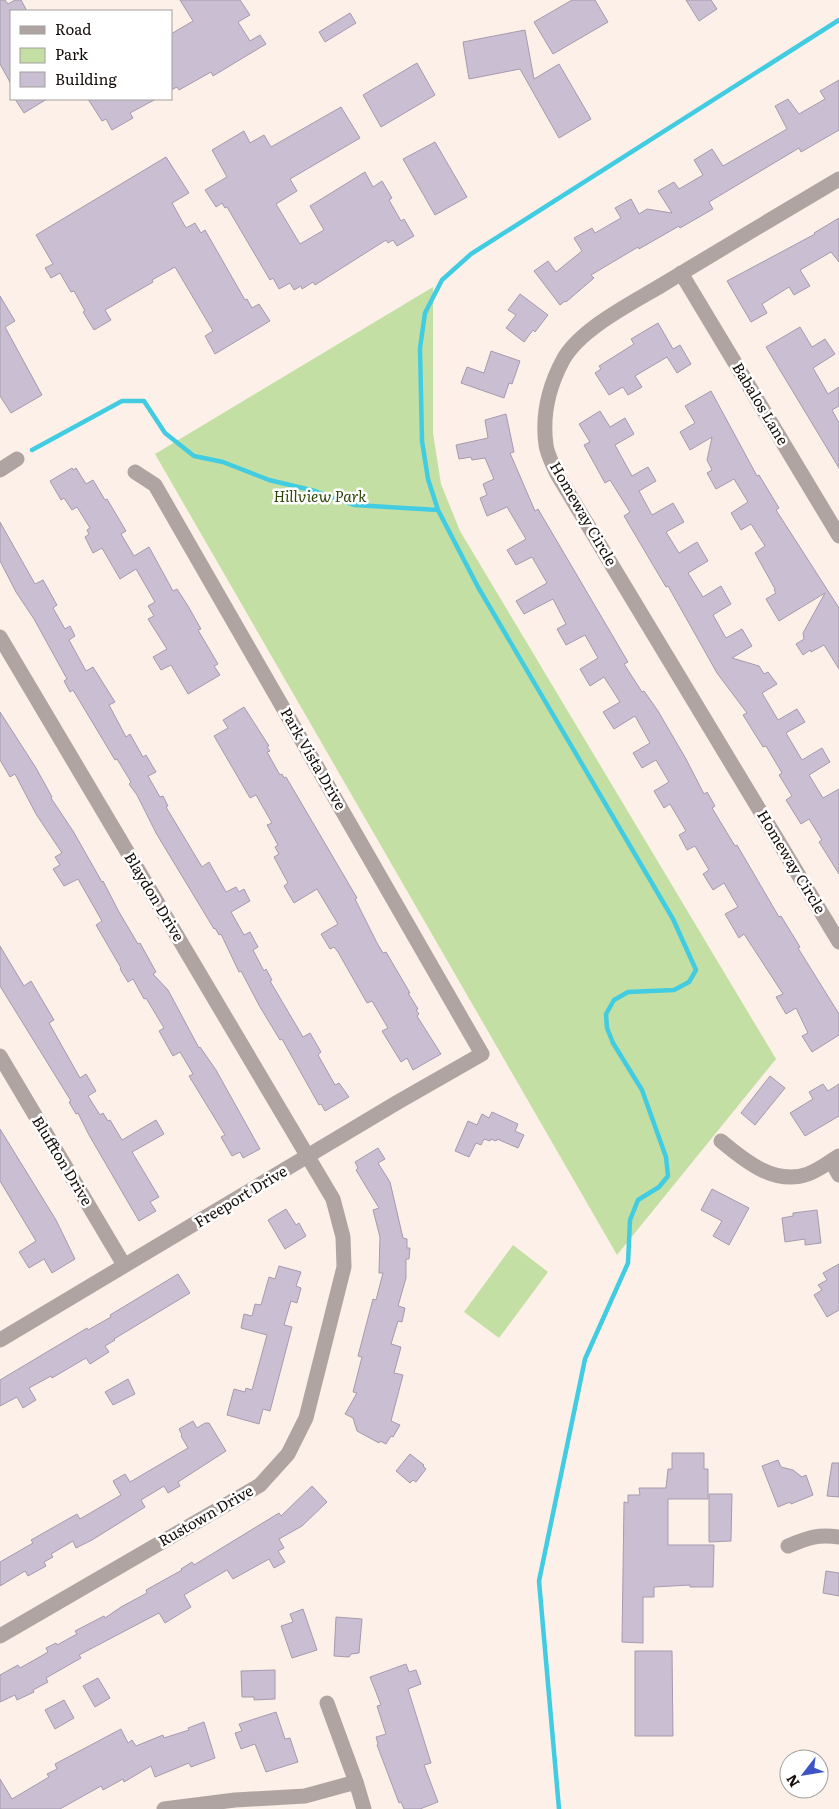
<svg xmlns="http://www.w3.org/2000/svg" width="839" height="1809" viewBox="0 0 839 1809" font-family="Literata,serif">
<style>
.green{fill:#c4dfa3}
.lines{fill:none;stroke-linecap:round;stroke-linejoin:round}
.stream{stroke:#41cce1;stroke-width:4.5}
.building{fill:#c9bed2;stroke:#a69bae}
.minor{stroke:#afa4a1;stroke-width:15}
.labels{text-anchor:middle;stroke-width:5;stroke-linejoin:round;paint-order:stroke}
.street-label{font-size:15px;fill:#150e0a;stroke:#fff}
.park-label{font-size:15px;font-style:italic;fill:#2f4606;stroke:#fff}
</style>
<rect width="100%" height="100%" fill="#fdf0e8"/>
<path class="green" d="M433 287V433L441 484 460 531 776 1059 617 1255 155 454Z
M513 1245 548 1272 499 1338 464 1312Z"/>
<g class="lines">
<path class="stream" d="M32 450 122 401H144L165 433 194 456 223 462 269 480 315 491 354 505 438 510
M559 1809 539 1581 585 1359 628 1263 630 1220 638 1200 659 1187 668 1176 666 1157 642 1090 613 1043 607 1028 606 1014 614 1000 628 992 674 990 689 982 696 970 673 919 478 587 438 510 428 479 422 441 420 348 425 313 442 280 471 254 839 20"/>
</g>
<path class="building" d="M0 0H5L8 4 15 0H21L27 11H11V84L0 64Z
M180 0H240L250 15 238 22 250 41 260 35 266 44 213 76 211 72 179 90 177 87 171 90V34L193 21Z
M572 0H595L608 22 553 54 534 22Z
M686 0H711L717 9 699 21Z
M350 13 356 23 325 42 319 32Z
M525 30 534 79 559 64 591 119 559 138 520 69 469 79 463 42Z
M417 63 435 95 381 127 363 95Z
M839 80V130L801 152 799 148 709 202 713 209 680 228 679 226 639 249 638 247 591 275 594 278 566 302 565 301 560 305 534 271 548 261 556 272 582 251 574 238 592 228 595 233 621 218 615 208 631 199 639 214 647 209 672 213 658 191 674 182 679 189 703 175 694 160 712 149 723 166 787 129 775 106 788 99 799 114 825 99 820 91Z
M15 99H47L24 113Z
M88 99H156L130 113 133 118 112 130 106 119 102 121Z
M341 107 360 138 290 179 297 191 276 204 300 244 324 230 310 206 365 172 373 187 382 181 392 198 389 200 401 221 404 219 414 236 397 246 393 240 388 243 386 240 315 285 313 282 302 289 301 286 294 290 290 283 279 289 273 278 270 280 227 207 225 208 222 203 216 207 205 190 227 177 212 150 244 131 250 143 264 135 271 147Z
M435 142 467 197 435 215 403 159Z
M166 157 189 193 172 203 186 228 195 223 201 233 205 230 245 300 247 299 252 308 259 304 270 321 215 354 205 336 213 331 175 267 152 280 153 282 105 310 111 320 94 330 83 312 85 311 74 291 71 292 60 273 51 278 45 268 53 264 36 235Z
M839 218V262L831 252 800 270 810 286 794 295 789 287 762 304 767 313 751 322 727 281 815 234 814 233Z
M520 294 548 315 535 332 533 330 524 342 506 328 516 315 508 310Z
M0 296 15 321 5 327 42 395 11 413 0 396Z
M658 323 673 349 680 345 691 364 677 373 667 357 635 376 642 387 628 395 623 387 609 395 595 373 601 369 599 366 634 344 631 339Z
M800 327 812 347 825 339 835 354 813 368 828 394 839 387V406L832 410 839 423V468L766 347Z
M491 351 520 361 512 384 509 383 504 398 461 383 467 367 484 373Z
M711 391 757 476 759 475 779 508 776 510 839 608V669L824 645 811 652 810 650 803 655 796 644 804 639 803 633 825 593 779 621 766 599 776 593 774 590 775 589 755 553 765 546 751 524 741 530 731 513 748 502 734 479 716 489 707 473 712 470 707 460 712 437 690 450 680 432 695 423 685 406Z
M600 411 610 427 625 418 634 434 615 445 632 476 648 467 656 481 639 491 652 515 673 503 684 522 666 532 679 553 697 542 708 561 688 573 703 597 721 586 731 604 713 615 726 638 742 629 752 646 732 658 759 666 764 674 768 672 777 684 762 693 778 720 797 709 805 722 786 733 802 760 822 748 830 762 809 775 823 798 839 789V874L819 842 822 840 809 819 801 824 786 800 792 796 779 775 782 773 766 746 763 747 743 715 747 713 717 673 668 586 666 587 637 538 624 516 630 512 610 480 605 483 584 445 590 442 579 424Z
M506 414 514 452 510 453 535 511 538 509 628 662 624 664 642 692 644 691 658 711 686 759 704 794 707 792 715 806 712 808 735 846 737 845 779 917 781 916 800 947 798 948 839 1014V1035L812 1052 802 1036 808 1033 796 1008 786 1014 776 997 783 994 744 934 739 938 725 914 738 907 724 883 713 890 703 874 709 870 695 846 687 850 679 835 686 831 670 804 664 808 654 791 669 782 656 760 642 768 633 753 650 743 635 716 614 729 603 712 620 702 604 677 590 686 580 669 598 658 585 635 566 645 557 629 566 624 553 599 524 614 516 601 547 583 532 557 516 565 507 550 526 539 507 507 487 516 480 498 487 495 483 484 494 479 485 458 472 460 471 457 459 459 456 445 488 438 485 420Z
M72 468 73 470 76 468 86 484 93 480 105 500 107 499 126 531 121 534 134 556 149 547 173 591 177 589 188 606 201 629 198 630 218 664 214 666 220 675 188 694 171 665 161 670 153 657 167 649 148 619 154 616 148 606 155 602 136 569 120 579 102 548 93 553 85 537 89 534 87 530 90 528 77 507 72 510 64 498 61 500 50 481Z
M0 522 35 584 43 580 57 605 53 608 65 629 70 626 75 636 69 640 86 671 93 667 115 702 109 705 126 737 130 734 143 757 146 755 156 772 148 776 160 797 163 796 168 806 166 807 202 867 209 862 226 892 236 887 239 892 244 889 250 901 231 912 244 935 250 932 258 947 253 950 264 971 266 969 272 980 270 981 303 1037 310 1033 321 1052 318 1055 335 1085 339 1083 349 1097 325 1111 321 1104 319 1105 282 1039 280 1040 260 1007 241 971 239 972 221 934 219 935 215 928 214 929 156 833 137 795 129 784 131 782 117 759 115 760 73 690 70 692 64 681 67 679 34 619 16 592 0 561Z
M244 707 269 746 267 747 270 751 267 752 280 775 282 774 284 778 286 777 357 898 355 899 377 943 383 953 386 952 410 993H408L418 1009 416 1010 419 1014 417 1016 441 1054 413 1070 407 1058 401 1062 382 1031 388 1028 372 1001 367 1003 338 952 334 947 330 949 321 934 338 924 317 889 294 903 284 886 288 883 274 857 279 854 275 847 278 845 267 825 272 823 256 795 250 798 214 736 228 728 223 720Z
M0 712 36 768 52 797 51 798 73 831 102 882 103 881 119 912 138 944 140 943 156 972 153 974 168 990 199 1048 200 1047 216 1070 260 1149 243 1158 240 1152 232 1156 221 1137 225 1135 189 1076 193 1074 180 1052 173 1056 159 1031 164 1028 146 998 144 999 133 979 128 982 120 969 121 968 96 925 102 921 78 879 64 886 53 869 60 865 55 857 62 853 36 814 15 774 10 777 0 760Z
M0 946 24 986 31 981 54 1020 49 1023 80 1078 86 1074 96 1091 88 1096 100 1115 103 1113 108 1121 110 1120 122 1140 156 1120 164 1134 132 1152 159 1197 150 1202 156 1211 139 1221 89 1135 78 1113 76 1114 69 1102 71 1101 0 986Z
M770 1076 785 1088 755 1125 741 1113Z
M823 1084 828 1091 839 1084V1116L805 1136 790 1113 813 1099 809 1092Z
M492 1112 518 1124 515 1131 524 1135 518 1148 497 1139 496 1141 491 1139 490 1141 484 1139 481 1145 476 1143 469 1157 455 1151 468 1121 477 1125 482 1114 489 1118Z
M0 1129 56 1220 75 1259 52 1273 44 1259 29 1268 19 1252 36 1241 0 1181Z
M378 1148 385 1159 378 1163 390 1182 403 1238 407 1239V1248H410L409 1259H406V1278L398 1306 405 1308 402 1322 398 1321 391 1344 401 1347 394 1373 403 1375 391 1421 400 1425 393 1437 391 1436 386 1444 380 1441 379 1443 357 1431 353 1418 345 1414 357 1393 353 1392 362 1357 358 1356 373 1299 376 1300 383 1273H379L380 1237 373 1210 379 1208 356 1170 358 1168 355 1162Z
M712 1189 749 1208 729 1245 713 1236 722 1221 701 1210Z
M286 1209 296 1225 299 1223 306 1236 285 1249 268 1220Z
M817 1210 821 1243 805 1245V1239L785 1242 782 1218 793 1216V1213Z
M839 1264V1310L827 1317 814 1295 822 1290 818 1285 827 1280 823 1273Z
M279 1266 301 1272 296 1286 301 1288 297 1303 291 1301 284 1325 292 1327 270 1411 263 1409 259 1424 227 1415 234 1389 245 1392 246 1388 252 1390 267 1335 241 1328 244 1314 252 1316 255 1304 261 1305 269 1277 275 1279Z
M178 1274 190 1293 114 1339 115 1340 105 1346 109 1352 90 1364 86 1358 52 1378 51 1376 29 1388 36 1400 23 1408 17 1397 0 1406V1380L87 1328 88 1330 111 1317 110 1315Z
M128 1379 135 1394 113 1405 105 1392Z
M193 1421 197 1428 205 1423H209L226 1451 178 1482 180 1486 168 1493 164 1486 141 1500 145 1507 92 1540 76 1548 73 1541 51 1554 53 1557 44 1562 46 1566 28 1576 25 1571 0 1586V1562L33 1543 31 1540 77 1514 80 1519 121 1495 113 1481 125 1474 130 1482 188 1448 181 1436 182 1435 179 1429Z
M672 1453H704V1469H708V1499H668V1545H714L713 1587H690V1585L654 1587V1597H643V1643L622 1642 624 1502 628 1503V1495H640L639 1488H666L668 1469H672Z
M410 1454 424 1465 423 1466 426 1469 416 1482 413 1480 410 1483 396 1471Z
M778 1460 781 1467 793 1470 802 1477 806 1475 813 1495 791 1504 790 1502 778 1507 762 1466Z
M832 1463H839V1497L827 1496Z
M312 1486 327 1502 302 1526 279 1539 284 1548 278 1551 285 1562 274 1568 269 1559 233 1579 227 1570 184 1595 191 1607 165 1623 159 1613 79 1655 81 1658 46 1678 48 1682 33 1690 34 1692 17 1700 15 1695 0 1702V1675L18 1665 20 1668 43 1655 48 1652 46 1648 56 1643 57 1645 77 1634 75 1631 104 1616 105 1618 121 1607 147 1593 146 1590 182 1570 181 1569 192 1562 194 1565 279 1513 281 1516Z
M709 1494H732L731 1541 709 1542Z
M826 1571 839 1573V1596L823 1593Z
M303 1609 317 1650 292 1658 281 1626 293 1622 290 1614Z
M336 1617 362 1619 359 1653 351 1654 349 1657 334 1656Z
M635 1651H672L673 1736H635Z
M406 1664 409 1672 416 1670 421 1684 408 1689 431 1763 424 1765 438 1802 420 1809H404L401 1802 399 1803 377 1745 378 1744 376 1737 386 1734 377 1706 381 1705 370 1677Z
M275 1670V1699L254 1700V1697H242L241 1671Z
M98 1678 110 1698 95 1707 83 1686Z
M64 1700 74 1718 55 1729 45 1710Z
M276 1712 285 1739 290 1738 298 1762 266 1772 255 1744 241 1749 235 1733 242 1731 239 1724Z
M204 1722 215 1758 191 1767 189 1763 155 1777 151 1766 124 1782 123 1779 103 1790 101 1786 60 1809H0V1779L12 1799 49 1777 47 1774 57 1769 55 1764 121 1729 128 1743 132 1740 136 1746 163 1735 164 1738 189 1730 188 1728Z"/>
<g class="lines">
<path class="minor" d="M839 179C780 214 721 249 662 285 632 303 580 329 563 360 549 386 542 416 546 445 547 454 553 465 557 474L839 942
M681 273 839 536
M0 470 17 459
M0 637 333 1199 343 1237 344 1267 306 1418 288 1454 260 1485 0 1636
M0 1056 124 1265
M721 1141C745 1161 775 1186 808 1174 819 1170 829 1162 839 1156
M831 1161 839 1175
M0 1340 398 1102 482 1054 155 485 135 472
M788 1546C808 1538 817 1534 839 1537
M327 1703 356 1782 364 1809
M164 1809 235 1800 305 1796 356 1782"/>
</g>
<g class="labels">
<g class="street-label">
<text transform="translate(760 404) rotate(59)" y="5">Babalos Lane</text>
<text transform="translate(583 514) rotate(60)" y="5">Homeway Circle</text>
<text transform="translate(313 759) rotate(60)" y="5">Park Vista Drive</text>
<text transform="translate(791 862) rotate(59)" y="5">Homeway Circle</text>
<text transform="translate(154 897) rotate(59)" y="5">Blaydon Drive</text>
<text transform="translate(62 1161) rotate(59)" y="5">Bluffton Drive</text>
<text transform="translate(241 1197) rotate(-31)" y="5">Freeport Drive</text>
<text transform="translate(206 1516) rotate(-30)" y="5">Rustown Drive</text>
</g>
<g class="park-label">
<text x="320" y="502">Hillview Park</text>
</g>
</g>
<rect x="10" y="10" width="162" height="90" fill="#ffffff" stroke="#a19f9d"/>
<rect x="20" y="26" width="25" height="8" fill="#afa4a1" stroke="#a19f9d"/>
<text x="55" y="35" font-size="15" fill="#150e0a">Road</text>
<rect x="20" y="48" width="25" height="15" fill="#c4dfa3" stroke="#a19f9d"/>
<text x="55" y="60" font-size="15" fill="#150e0a">Park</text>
<rect x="20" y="72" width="25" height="15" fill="#c9bed2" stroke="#a19f9d"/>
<text x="55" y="85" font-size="15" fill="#150e0a">Building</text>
<g transform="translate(804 1774) rotate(239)"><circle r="24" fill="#ffffff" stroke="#a19f9d"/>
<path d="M0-4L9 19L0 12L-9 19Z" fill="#3e54c7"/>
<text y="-8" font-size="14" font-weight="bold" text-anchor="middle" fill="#150e0a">N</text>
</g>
</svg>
